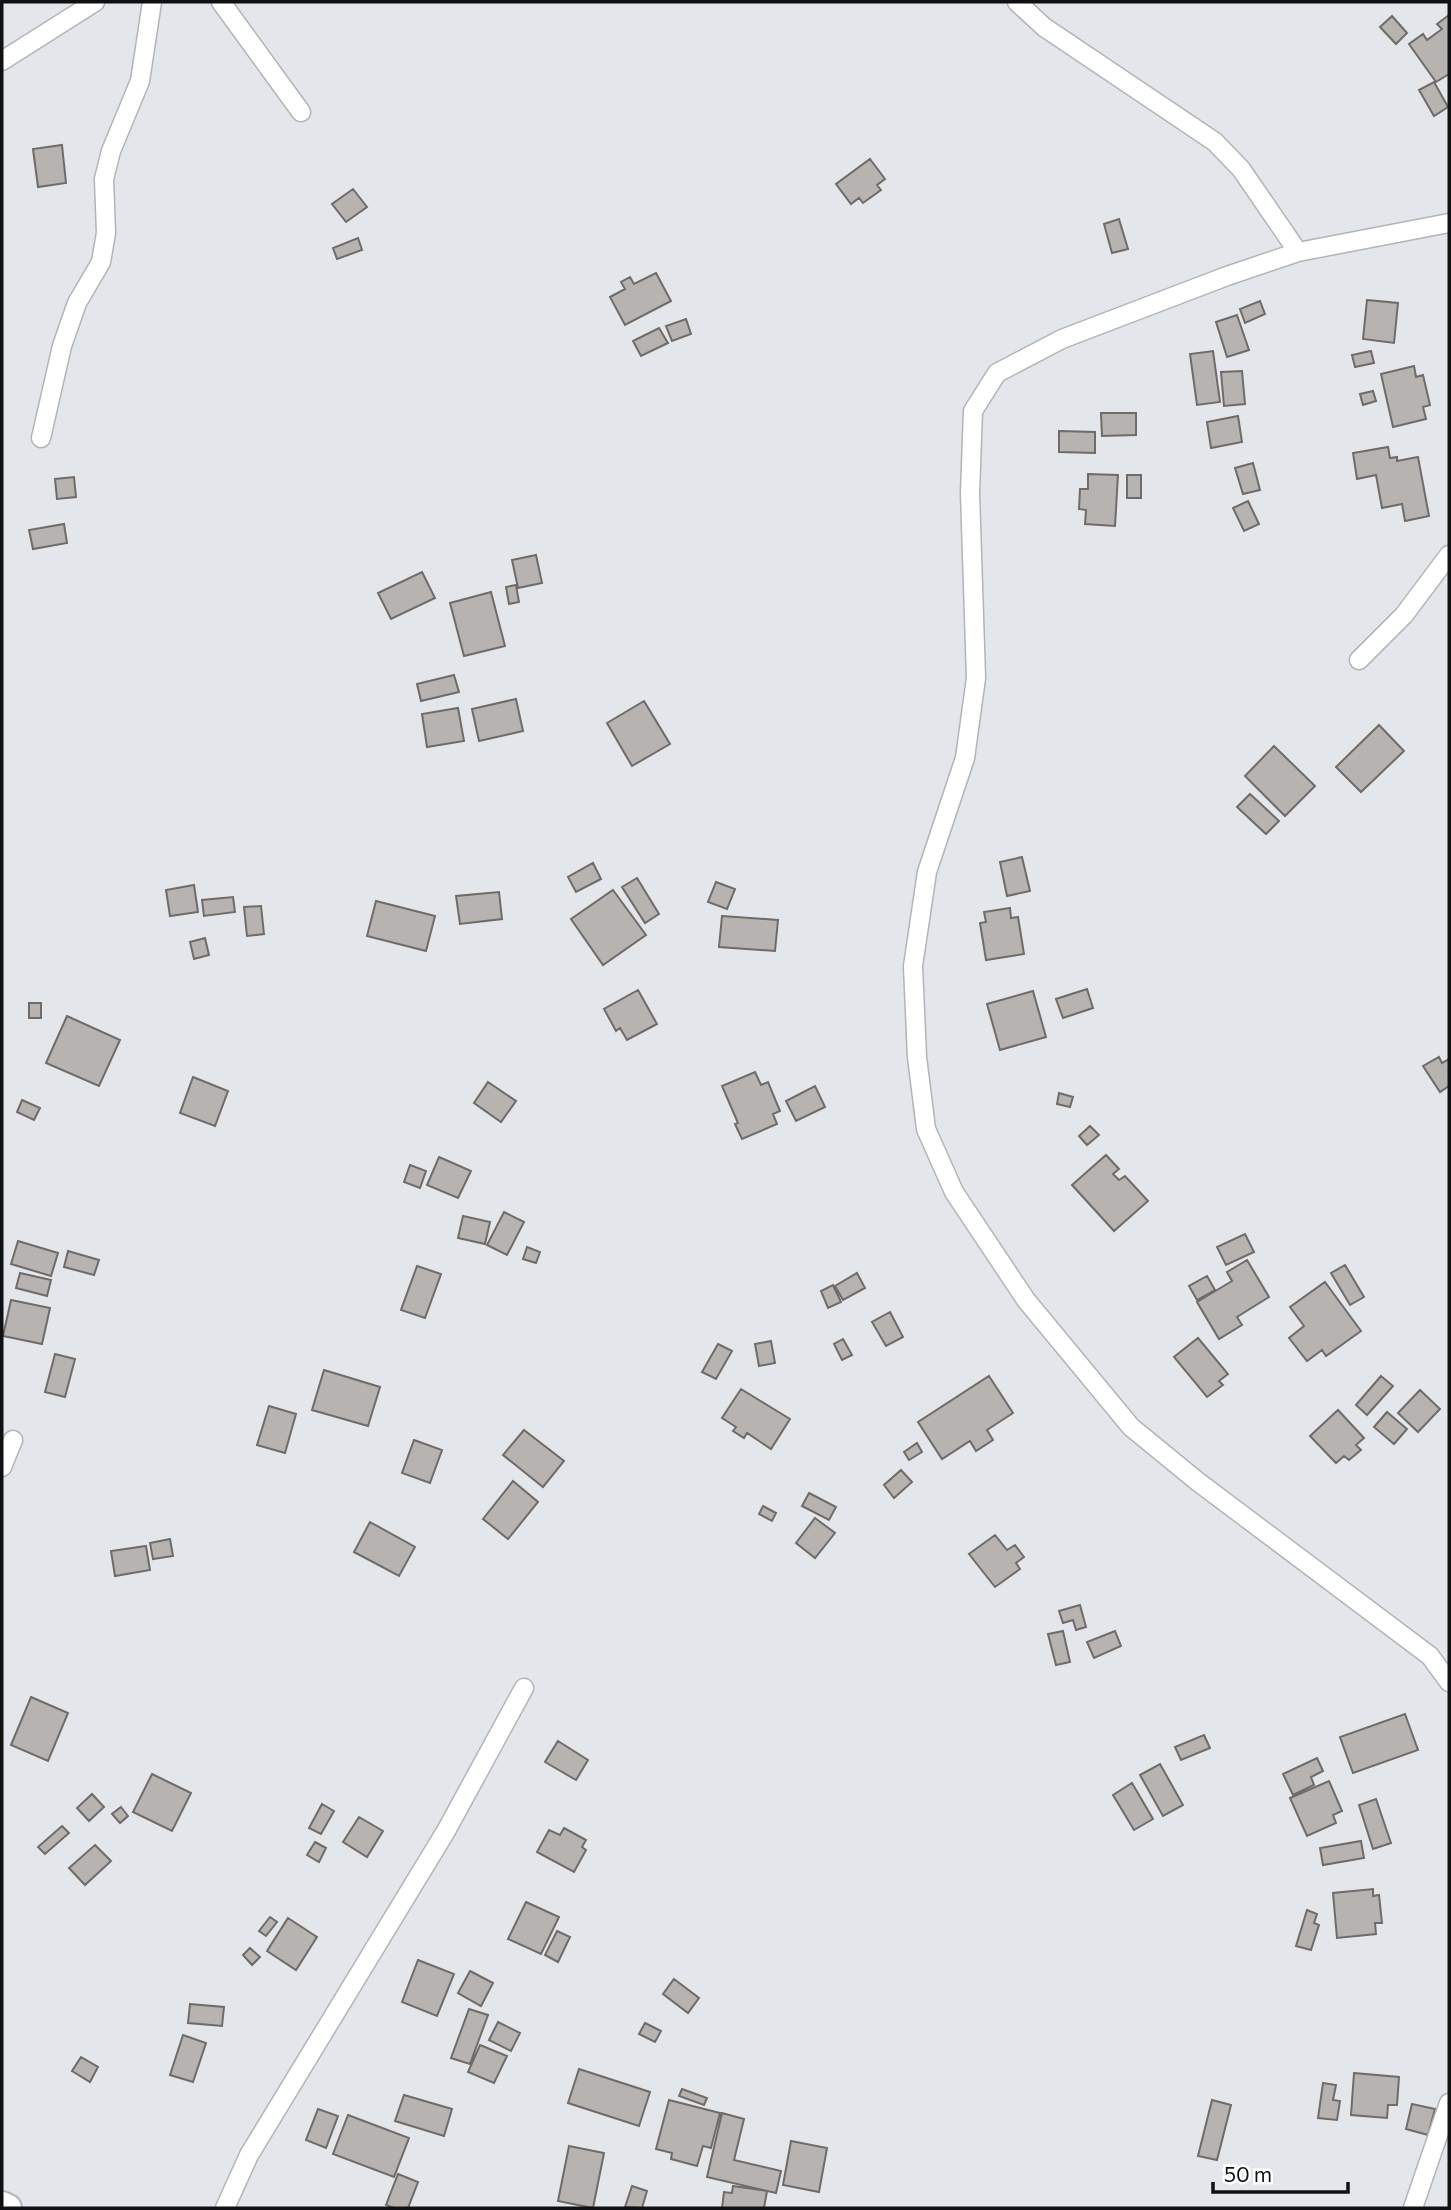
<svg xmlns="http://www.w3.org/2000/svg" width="1451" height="2210" viewBox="0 0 1451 2210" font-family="Commissioner,sans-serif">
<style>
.building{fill:#b7b3b0;stroke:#706b68;stroke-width:2}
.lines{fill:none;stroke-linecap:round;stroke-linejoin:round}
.street-casing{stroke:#b1b4b8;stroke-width:21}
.secondary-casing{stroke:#b1b4b8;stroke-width:30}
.street{stroke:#fff;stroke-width:18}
.secondary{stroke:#fff;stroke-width:26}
</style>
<rect width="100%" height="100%" fill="#e3e7eb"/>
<path class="building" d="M1449 15V74L1436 82 1409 44 1423 34 1427 40 1442 29 1437 24Z
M1392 16 1407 33 1396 44 1380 27Z
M1434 82 1448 107 1434 116 1419 90Z
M62 145 66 183 38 187 33 149Z
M870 159 885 179 877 185 881 190 863 203 859 198 851 204 836 184Z
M353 189 367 207 346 222 332 204Z
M1119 219 1128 249 1112 253 1104 224Z
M358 238 362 250 337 259 333 248Z
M656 273 671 301 625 325 610 297 625 289 621 282 630 277 634 284Z
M1367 300 1398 303 1394 343 1363 339Z
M1260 301 1265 314 1245 323 1240 309Z
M1237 315 1249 350 1227 357 1216 322Z
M686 319 691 334 672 341 666 326Z
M659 328 668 343 641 356 633 341Z
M1213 351 1220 402 1197 405 1190 354Z
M1371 351 1374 363 1355 367 1352 355Z
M1414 366 1416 377 1423 375 1430 405 1423 407 1426 419 1393 427 1381 374Z
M1242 371 1245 404 1224 406 1221 372Z
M1373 391 1376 401 1363 405 1360 394Z
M1101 413H1136V435L1102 436Z
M1238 416 1242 442 1211 448 1207 422Z
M1059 431 1095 432V453L1059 452Z
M1388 447 1390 458 1397 457V461L1418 457 1429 516 1405 521 1402 504 1382 508 1376 475 1357 479 1353 453Z
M1253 463 1260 490 1243 494 1235 468Z
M1088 474 1118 475 1115 526 1085 524 1086 510 1079 509 1080 489H1088Z
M1127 475H1141V498H1127Z
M74 477 76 497 57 499 55 479Z
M1248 501 1259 524 1244 531 1233 508Z
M64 524 67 543 33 549 29 530Z
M536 555 542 583 518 588 512 560Z
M422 572 435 598 391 619 378 593Z
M516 585 519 602 509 604 506 587Z
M491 592 505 646 464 656 450 603Z
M454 675 459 692 421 701 417 684Z
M516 699 523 731 479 741 472 709Z
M644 701 670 744 632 766 607 723Z
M458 708 464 741 427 747 422 714Z
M1379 725 1404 751 1361 792 1336 767Z
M1274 746 1315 786 1285 816 1245 776Z
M1250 794 1279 821 1266 834 1237 807Z
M1022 857 1030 891 1007 896 1000 862Z
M593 863 601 879 576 892 568 877Z
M637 878 659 914 645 923 622 887Z
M716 882 735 889 727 909 708 902Z
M194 885 198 912 170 916 166 890Z
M613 890 646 935 603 965 571 919Z
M499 892 502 919 460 924 456 896Z
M233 897 235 912 204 916 202 900Z
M376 901 435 916 426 951 367 936Z
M261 906 264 934 247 936 244 907Z
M1010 908 1011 918 1018 917 1024 954 986 960 980 923 986 922 984 912Z
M722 916 778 920 775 951 719 947Z
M205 938 209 955 194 959 190 942Z
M1087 989 1093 1008 1063 1018 1056 999Z
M638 990 657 1024 627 1040 620 1028 616 1031 604 1009Z
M1033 991 1046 1037 1000 1050 987 1004Z
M29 1003H41V1018H29Z
M67 1016 120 1040 99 1086 46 1063Z
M1439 1057 1442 1063 1449 1059V1086L1440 1092 1423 1066Z
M755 1072 761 1085 768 1082 780 1111 773 1114 777 1124 742 1139 735 1124 738 1123 722 1086Z
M193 1077 228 1091 215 1126 180 1113Z
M488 1082 516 1101 501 1122 474 1103Z
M815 1086 825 1107 796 1121 786 1101Z
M1059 1093 1073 1097 1070 1107 1057 1104Z
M22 1100 40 1108 34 1120 17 1112Z
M1090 1126 1099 1135 1087 1145 1079 1136Z
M1106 1155 1119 1169 1113 1174 1119 1180 1125 1176 1148 1201 1114 1231 1072 1185Z
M439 1157 471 1171 458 1198 427 1185Z
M410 1165 426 1171 420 1188 404 1182Z
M504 1212 524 1222 507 1255 487 1245Z
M463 1216 490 1222 485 1244 458 1238Z
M1245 1234 1254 1252 1226 1265 1217 1247Z
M18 1241 58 1253 51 1276 11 1264Z
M527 1247 540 1252 536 1263 523 1259Z
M68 1251 99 1260 94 1275 64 1267Z
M1247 1260 1269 1297 1237 1317 1242 1325 1219 1339 1197 1302 1232 1281 1227 1272Z
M1345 1265 1364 1297 1350 1305 1331 1273Z
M417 1266 441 1274 425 1318 401 1310Z
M20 1273 51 1280 47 1296 16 1288Z
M857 1273 865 1288 843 1300 835 1286Z
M1207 1276 1215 1290 1197 1300 1189 1286Z
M1325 1282 1361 1331 1326 1356 1322 1350 1307 1361 1289 1338 1304 1326 1290 1307Z
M833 1285 841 1302 828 1308 821 1291Z
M11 1300 50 1308 42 1344 3 1336Z
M890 1312 903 1337 886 1346 872 1322Z
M1198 1338 1228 1374 1219 1381 1223 1385 1207 1397 1174 1357Z
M843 1339 852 1355 842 1360 834 1344Z
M771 1341 775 1363 759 1366 755 1344Z
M718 1344 732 1351 716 1379 702 1372Z
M55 1354 75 1359 65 1397 45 1392Z
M324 1370 380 1387 368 1426 312 1410Z
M989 1376 1013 1413 987 1430 993 1440 976 1451 970 1441 942 1459 918 1422Z
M1381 1376 1393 1386 1367 1415 1356 1405Z
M741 1389 790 1419 771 1449 747 1433 744 1438 733 1431 736 1427 722 1418Z
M1420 1390 1440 1409 1418 1432 1398 1413Z
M269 1406 296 1414 285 1453 257 1445Z
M1338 1410 1364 1438 1356 1445 1361 1450 1349 1460 1344 1456 1336 1463 1310 1436Z
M1387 1412 1407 1429 1394 1444 1374 1427Z
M524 1430 564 1461 543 1487 503 1455Z
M414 1440 442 1450 430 1483 402 1473Z
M917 1443 922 1452 909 1460 904 1452Z
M901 1470 912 1482 894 1498 884 1485Z
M513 1481 538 1502 508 1539 483 1519Z
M809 1493 836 1507 829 1520 802 1506Z
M763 1506 776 1513 772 1521 759 1514Z
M815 1518 835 1533 815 1558 796 1543Z
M370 1522 415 1547 399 1576 354 1552Z
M995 1535 1007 1550 1015 1545 1024 1557 1016 1563 1020 1569 995 1587 969 1554Z
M170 1539 173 1556 153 1559 150 1543Z
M146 1546 150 1570 115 1576 111 1551Z
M1080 1605 1086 1627 1076 1630 1073 1620 1063 1623 1059 1611Z
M1063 1631 1070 1662 1056 1665 1048 1634Z
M1115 1631 1121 1646 1094 1658 1087 1642Z
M31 1697 68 1713 48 1761 11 1745Z
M1405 1714 1418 1750 1353 1773 1340 1737Z
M1204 1735 1210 1748 1181 1760 1175 1747Z
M558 1741 588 1760 576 1780 545 1762Z
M1317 1758 1323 1771 1311 1777 1314 1785 1293 1795 1283 1774Z
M1160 1764 1183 1805 1163 1816 1140 1775Z
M152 1774 191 1793 172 1831 133 1812Z
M1329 1781 1342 1811 1333 1815 1336 1823 1307 1836 1290 1798Z
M1132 1783 1153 1819 1134 1830 1113 1795Z
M92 1794 104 1807 89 1821 77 1808Z
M1376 1799 1391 1843 1373 1849 1359 1805Z
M322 1804 334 1811 321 1834 309 1828Z
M121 1807 128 1816 120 1823 112 1814Z
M359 1817 383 1831 367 1857 343 1842Z
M62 1826 69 1833 45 1854 38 1847Z
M564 1828 586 1840 582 1847 586 1850 574 1872 537 1852 549 1830 560 1835Z
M1361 1841 1364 1858 1323 1865 1320 1848Z
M315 1842 326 1848 319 1862 307 1855Z
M95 1845 111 1861 85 1885 69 1868Z
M1373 1889V1896L1379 1895 1382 1923H1375L1376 1934 1337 1938 1333 1893Z
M526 1902 559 1917 541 1954 508 1939Z
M1307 1910 1317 1914 1314 1923 1319 1925 1311 1950 1296 1946Z
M270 1917 277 1922 266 1936 259 1931Z
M288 1918 317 1937 296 1970 267 1951Z
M557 1931 570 1937 558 1962 545 1955Z
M250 1948 260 1957 252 1965 243 1955Z
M418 1960 454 1974 437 2016 402 2002Z
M470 1971 493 1983 481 2006 458 1993Z
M674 1979 699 1998 688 2013 663 1994Z
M190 2004 224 2007 222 2026 188 2023Z
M469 2009 488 2015 470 2064 451 2058Z
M498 2022 520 2033 511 2051 489 2040Z
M645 2023 661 2031 655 2042 639 2034Z
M183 2035 206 2043 193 2082 170 2075Z
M480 2045 507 2056 494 2083 468 2072Z
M81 2057 98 2067 90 2082 72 2071Z
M579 2069 650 2092 639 2126 568 2103Z
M1354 2073 1399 2077 1397 2105H1388L1387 2118 1351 2115Z
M1323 2083 1336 2085 1333 2100 1340 2101 1337 2120 1318 2118Z
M682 2089 707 2098 704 2105 679 2096Z
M404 2095 452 2109 444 2136 395 2121Z
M669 2100 720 2113 711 2148 703 2146 697 2166 671 2159 672 2153 656 2149Z
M1212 2100 1231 2105 1217 2160 1198 2156Z
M1412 2104 1435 2109 1428 2135 1406 2129Z
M318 2109 338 2116 326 2148 306 2140Z
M722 2113 744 2119 734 2160 781 2171 776 2193 707 2177Z
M348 2115 409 2138 394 2177 333 2154Z
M791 2141 827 2148 819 2192 783 2185Z
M569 2146 604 2153 593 2208 558 2201Z
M398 2174 418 2182 408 2208H394L386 2205Z
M632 2186 647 2191 642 2208 625 2207Z
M733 2186 767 2191 764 2208H722L724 2192 732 2193Z"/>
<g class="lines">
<g class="street-casing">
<path id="street" d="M221 2 301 112
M1017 2 1044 27 1215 142 1241 169 1298 252
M2 61 95 2
M1449 223 1298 252 1227 276 1062 339 997 373 973 411 970 493 976 678 965 758 927 872 913 966 917 1057 926 1129 954 1192 1026 1300 1131 1427 1197 1481 1430 1656 1449 1682
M41 438 62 346 77 303 101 262 106 233 104 179 111 151 140 81 152 2
M1359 660 1404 615 1449 555
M2 1467 13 1440
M225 2208 249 2155 446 1831 524 1688
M1413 2208 1449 2103"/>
</g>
<g class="secondary-casing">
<path id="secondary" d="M2 2205 8 2208"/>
</g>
<use href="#street" class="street"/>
<use href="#secondary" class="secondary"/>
</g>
<rect width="1451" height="2210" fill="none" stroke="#0f1011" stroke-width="7"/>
<path d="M1213 2182v10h135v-10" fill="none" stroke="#0f1011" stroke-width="3.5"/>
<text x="1224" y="2182" font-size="21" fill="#0f1011" stroke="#ffffff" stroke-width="5" paint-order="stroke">50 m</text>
</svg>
